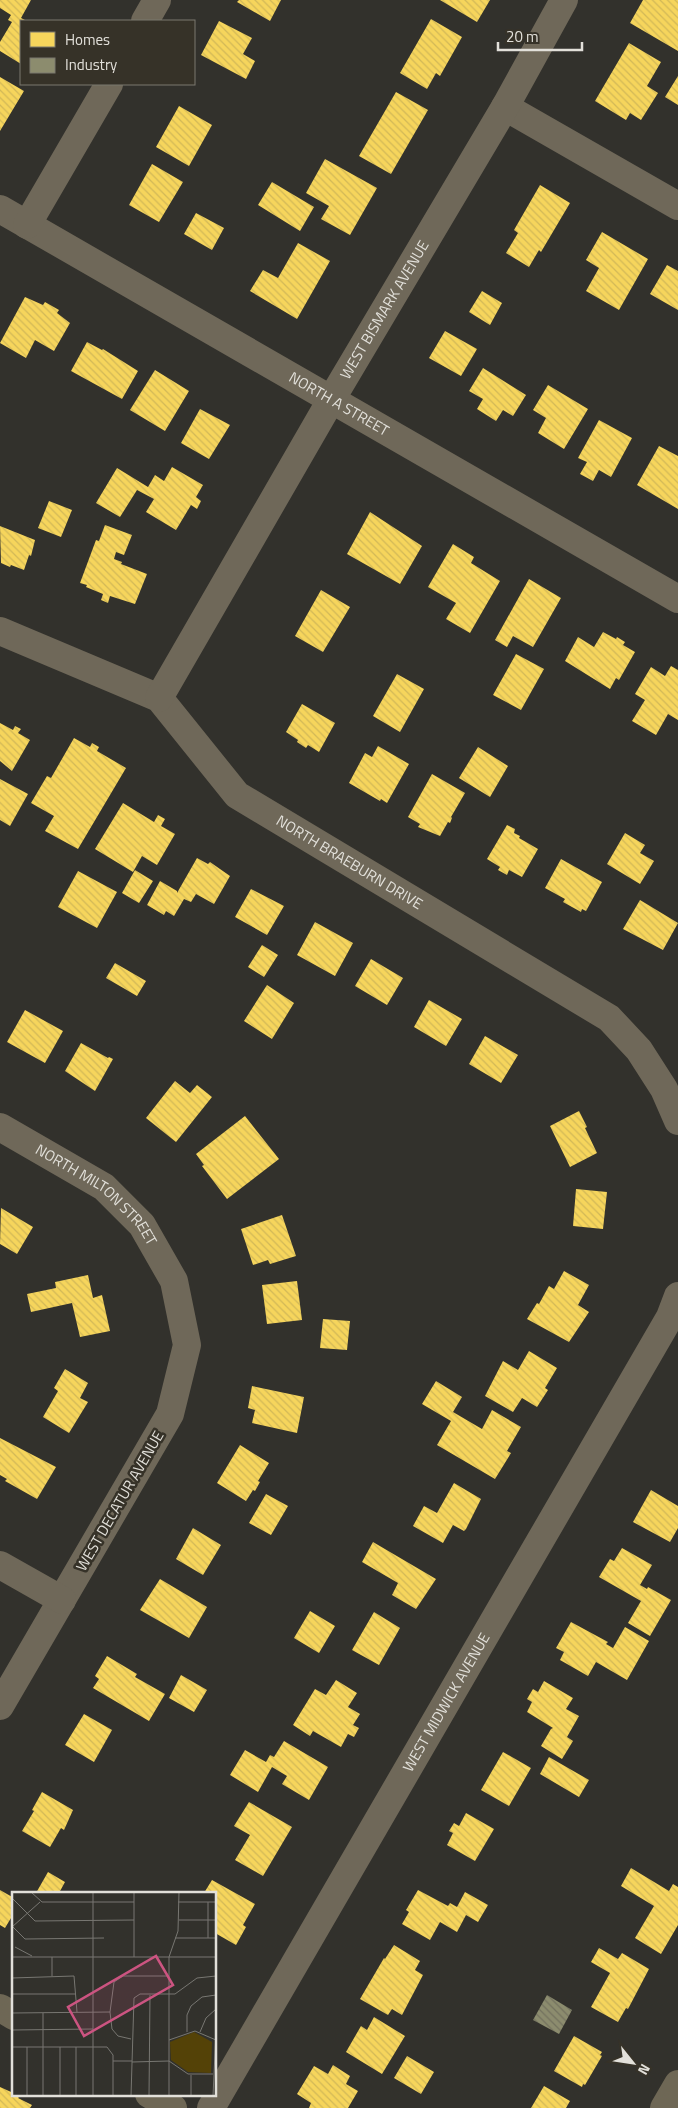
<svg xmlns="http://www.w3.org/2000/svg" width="678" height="2108" viewBox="0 0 678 2108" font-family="'Titillium Web',sans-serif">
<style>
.homes{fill:url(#homes-back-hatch)}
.industry{fill:url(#industry-back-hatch)}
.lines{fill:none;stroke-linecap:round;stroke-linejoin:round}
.minor{stroke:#6f6859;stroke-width:28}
.major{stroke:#6e6755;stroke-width:28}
.labels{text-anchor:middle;stroke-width:5;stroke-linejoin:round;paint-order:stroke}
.street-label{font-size:15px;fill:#e2e0da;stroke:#363228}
.inset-road{fill:none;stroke:#787772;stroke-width:1}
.view{fill:#cc5481;fill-opacity:0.15;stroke:#cc5481;stroke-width:2.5}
.inset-edge{fill:none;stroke:#e2e0da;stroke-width:2.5}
</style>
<defs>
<pattern id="homes-back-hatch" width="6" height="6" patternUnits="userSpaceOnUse" patternTransform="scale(1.25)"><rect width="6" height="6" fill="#f6d55c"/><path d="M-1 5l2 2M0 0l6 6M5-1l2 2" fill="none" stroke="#d2b857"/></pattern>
<pattern id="industry-back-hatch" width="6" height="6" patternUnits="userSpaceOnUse" patternTransform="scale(1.25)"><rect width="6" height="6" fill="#8c8c6e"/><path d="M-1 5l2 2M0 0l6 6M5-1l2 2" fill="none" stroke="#73725e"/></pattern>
</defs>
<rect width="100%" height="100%" fill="#32312c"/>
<path class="homes" d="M0 0H31L21 18 27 21H21V64L0 51V42L12 22 8 20 11 15 0 8Z
M239 0H281L270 21 237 2Z
M440 0H490L477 22Z
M643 0H678V51L630 23Z
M431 19 462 37 440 76 436 73 427 89 400 73Z
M219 21 252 38 243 54 255 61 246 79 201 55Z
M629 43 661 62 647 86 658 93 641 120 630 113 626 120 595 101Z
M678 76V105L665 97Z
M0 77 24 91 0 131Z
M396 92 428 110 391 174 359 156Z
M179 106 212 125 189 166 156 147Z
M325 159 377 188 350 235 321 219 329 206 306 193Z
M152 164 183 182 159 222 129 205Z
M272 182 314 207 300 231 258 205Z
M540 185 570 203 541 252 539 250 529 267 506 253 518 233 514 230Z
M196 213 224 228 212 250 184 234Z
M602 232 648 259 619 310 586 291 599 268 586 260Z
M298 243 330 261 297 319 250 291 263 270 278 278Z
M667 265 678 271V310L650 294Z
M482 291 502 303 490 325 469 312Z
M25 297 43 305 45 302 59 310 57 313 70 323 54 351 35 340 26 358 0 343Z
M445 331 477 349 461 376 429 358Z
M87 342 102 350 103 349 138 371 122 399 71 371Z
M483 368 526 395 513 416 503 410 496 421 477 409 483 399 469 391Z
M155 370 189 391 165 431 130 410Z
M548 385 588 409 564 449 538 433 546 418 533 410Z
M200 409 230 425 209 459 181 443Z
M599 420 632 438 611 477 599 470 593 481 580 474 587 462 578 458Z
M659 446 678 456V509L637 485Z
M172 467 203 485 196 497 201 501 197 509 191 505 176 530 146 512 154 499 137 490 120 517 96 503 117 468 148 487 155 475 164 481Z
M49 501 72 510 61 537 38 528Z
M370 512 422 546 400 584 347 554Z
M105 525 132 535 124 555 116 552 114 559 122 562 121 564 147 574 135 604 110 596 108 603 101 600 103 594 86 587 87 585 80 583 96 540 99 541Z
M0 526 35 540 31 556 29 555 24 570 11 565 10 567 1 563Z
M453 544 474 557 471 563 500 581 470 633 446 619 456 603 428 587Z
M529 579 561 598 533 647 513 636 507 647 495 640Z
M321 590 350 607 323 652 295 636Z
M603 632 616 639 617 637 625 642 623 645 635 652 619 680 616 678 610 689 565 661 578 637 594 647Z
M516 654 544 669 521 710 493 695Z
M671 666 678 670V720L668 714 656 735 632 721 645 700 635 694 651 667 665 676Z
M397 674 424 689 400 732 373 716Z
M302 704 335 723 319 752 308 745 306 748 297 742 298 740 286 732Z
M0 723 13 730 15 726 21 729 18 733 30 740 12 771 0 761Z
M74 738 90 747 92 743 99 747 97 751 126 768 78 849 45 831 54 816 31 803 47 776 51 778Z
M378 746 409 764 387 803 381 799 380 801 349 783 365 753 372 757Z
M478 747 508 766 490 797 459 778Z
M432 774 465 793 451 817 452 818 450 823 448 822 440 836 418 827 420 824 408 817Z
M0 779 28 794 10 826 0 820Z
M123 803 154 822 158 815 165 819 161 826 175 834 157 865 142 856 133 872 95 849Z
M507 825 515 829 514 833 520 836 519 838 538 849 522 877 509 870 507 875 498 870 500 867 487 859Z
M625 833 645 845 640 853 654 861 640 884 607 864Z
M197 858 208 864 210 862 230 876 214 904 196 894 191 902 184 899 174 916 166 911 164 915 147 905 160 881 177 891V893Z
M561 859 602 882 586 911 582 909 581 912 563 902 565 899 545 888Z
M135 870 153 881 139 903 122 893Z
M78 871 117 892 97 928 58 907Z
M251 889 284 906 267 935 235 917Z
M640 900 678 923 663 950 623 929Z
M315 922 353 943 335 976 297 955Z
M262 945 278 955 264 977 248 967Z
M371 959 403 978 387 1005 355 986Z
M115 963 146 981 137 996 106 978Z
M267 985 294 1003 272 1039 244 1021Z
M429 1000 462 1019 446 1046 414 1027Z
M25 1010 63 1031 45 1063 7 1042Z
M485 1036 518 1055 501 1083 469 1064Z
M81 1043 108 1058 109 1057 113 1059 95 1091 65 1071Z
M175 1081 190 1093 197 1085 212 1097 176 1142 146 1118Z
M579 1111 587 1127 585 1128 597 1153 570 1167 550 1126Z
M245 1116 279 1159 227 1199 202 1166 204 1165 196 1154Z
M576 1189 607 1192 603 1229 573 1226Z
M1 1208 33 1227 17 1254 0 1244Z
M282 1215 296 1256 270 1264 268 1260 253 1265 241 1229Z
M564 1271 589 1285 578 1305 589 1312 569 1342 527 1319 537 1303 539 1304 549 1286 554 1289Z
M88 1275 93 1298 102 1295 110 1331 80 1337 72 1303 31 1312 27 1294 56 1288 55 1282Z
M297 1281 302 1320 267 1324 262 1285Z
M323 1319 350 1321 347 1350 320 1348Z
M529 1351 557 1368 545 1388 548 1390 537 1407 522 1398 513 1412 485 1396 503 1361 518 1370Z
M65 1369 88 1383 80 1398 88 1402 69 1433 43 1417 58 1391 54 1388Z
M436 1381 462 1397 453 1412 482 1429 492 1410 521 1427 507 1451 511 1453 495 1479 437 1445 451 1421 422 1404Z
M252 1386 304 1397 297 1433 252 1423 255 1410 248 1408Z
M0 1438 56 1467 37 1499 5 1481 7 1479 0 1475Z
M240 1445 269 1463 258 1481 260 1482 255 1491 253 1490 246 1501 217 1483Z
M454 1483 481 1499 466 1529 464 1531 453 1525 443 1543 413 1526 424 1506 437 1513Z
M651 1490 678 1506V1528L670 1542 633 1522Z
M266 1494 288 1506 271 1535 249 1523Z
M193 1528 221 1545 203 1575 176 1559Z
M373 1542 436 1579 416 1609 392 1595 398 1583 362 1562Z
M622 1548 652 1565 640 1585 647 1589 648 1587 671 1600 650 1636 628 1623 641 1601 599 1577 610 1559 614 1561Z
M160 1579 207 1607 189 1638 140 1610Z
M310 1611 335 1626 319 1653 294 1638Z
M374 1612 400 1628 379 1665 352 1650Z
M571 1622 608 1642 606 1644 613 1648 625 1627 649 1641 627 1680 596 1662 588 1676 560 1660 564 1652 556 1648Z
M107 1656 137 1674 135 1677 165 1694 149 1721 93 1688 99 1679 95 1676Z
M181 1675 207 1690 194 1712 169 1698Z
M336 1680 357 1693 348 1707 360 1714 353 1725 359 1728 354 1737 348 1734 341 1747 313 1731 310 1736 293 1725 315 1689 326 1695Z
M544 1681 573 1698 566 1709 579 1716 567 1737 573 1741 562 1759 541 1746 551 1729 553 1728 527 1712 532 1702 527 1699 533 1689 538 1692Z
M84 1714 112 1730 94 1762 65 1745Z
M284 1741 328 1767 309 1800 282 1784 287 1776 272 1767 258 1792 230 1775 245 1750 266 1762 270 1755 274 1757Z
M503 1752 531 1768 509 1806 481 1790Z
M549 1757 589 1780 579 1797 540 1774Z
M42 1792 73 1810 64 1830 61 1828 50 1847 22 1831 34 1811 32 1810Z
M249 1802 292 1827 263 1876 235 1860 250 1835 234 1826Z
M466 1813 494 1829 475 1861 447 1845 453 1833 449 1831 454 1823 459 1826Z
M631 1868 669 1891 673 1884 678 1887V1925L661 1954 635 1938 654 1906 621 1886Z
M48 1872 65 1882 59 1893H36Z
M212 1880 255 1904 243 1925 246 1927 236 1945 215 1933V1893H204Z
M0 1890 14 1898V1913L5 1928 0 1925Z
M418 1890 448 1906 450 1903 457 1907 465 1892 488 1905 478 1922 466 1915 457 1932 440 1922 430 1940 402 1924 409 1912 406 1910Z
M394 1945 420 1961 415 1970 423 1975 402 2015 392 2009 388 2015 360 1999 384 1958 385 1959Z
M599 1948 618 1959 622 1953 649 1969 628 2009 626 2008 618 2022 591 2007 610 1973 591 1962Z
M374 2017 405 2036 382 2074 346 2052 361 2026 367 2030Z
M574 2036 602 2052 600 2055 602 2056 585 2085 583 2084 582 2087 554 2071Z
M407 2056 434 2072 421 2094 394 2078Z
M333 2065 350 2076 346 2084 358 2091 348 2108H309L311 2103 297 2094 314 2066 328 2074Z
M544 2086 570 2101 566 2108H531Z
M0 2087 20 2096 18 2098 32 2105 30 2108H0Z"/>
<path class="industry" d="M547 1995 572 2010 559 2034 533 2020Z"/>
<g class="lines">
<g class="minor">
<path d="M145 21 157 0"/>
<path d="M505 107 678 206"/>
<path id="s1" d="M0 209 678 599"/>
<path d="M27 225 109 84"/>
<path id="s2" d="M0 631 159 698 237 795 609 1018 639 1050 664 1089 678 1121"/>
<path id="s3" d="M159 698 331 400 505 107 564 0"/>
<path id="s4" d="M0 1127 104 1187 142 1225 174 1281 187 1345 170 1414 0 1706"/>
<path d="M0 1565 62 1600"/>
<path id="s5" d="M211 2108 670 1317 678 1296"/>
</g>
<path class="major" d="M0 2008 14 2016
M149 2094 173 2108
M664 2108 678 2084"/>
</g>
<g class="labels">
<g class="street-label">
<text dy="5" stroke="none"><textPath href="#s3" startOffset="449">WEST BISMARK AVENUE</textPath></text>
<text dy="5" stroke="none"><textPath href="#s1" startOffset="391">NORTH A STREET</textPath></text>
<text dy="5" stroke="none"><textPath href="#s2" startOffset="428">NORTH BRAEBURN DRIVE</textPath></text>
<text dy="5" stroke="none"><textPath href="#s4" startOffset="119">NORTH MILTON STREET</textPath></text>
<text transform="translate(120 1501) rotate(-60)" y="5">WEST DECATUR AVENUE</text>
<text dy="5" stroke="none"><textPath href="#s5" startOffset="469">WEST MIDWICK AVENUE</textPath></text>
</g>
</g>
<g transform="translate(12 1892)">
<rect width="204" height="204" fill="#32312c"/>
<path d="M182 140 200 150 199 181 176 180 159 168 158 150Z" fill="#544207"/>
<path class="inset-road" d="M19 0 30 10H122M81 0V204M122 0V65M0 6 23 29 122 28M166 10H204M196 10V46M167 28H204M0 34 13 47 92 46M0 35 28 10M163 46H204M3 55 20 64M0 65H204M40 65V84M157 65 166 39 167 0M0 86 62 84 65 120M0 102H64M0 121 98 120M0 138 81 137M175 140V123L179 114 190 105 204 103M188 140 194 126 204 117M119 147 106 144 100 137 98 120 102 90 111 84H157M157 148 183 139 204 148M0 155H95L101 163V204M15 155V204M48 155V204M64 155V204M101 169H120M120 170 157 169 176 182H201M31 204V121M119 204 122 106 128 102H163L185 86 204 84M137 204 138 103M157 204V65M179 204V183M201 204 204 139"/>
<path class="view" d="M144 64 161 93 72 144 56 115Z"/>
<rect width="204" height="204" class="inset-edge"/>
</g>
<rect x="20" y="20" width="175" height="65" fill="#363228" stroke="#7b786f"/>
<rect x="30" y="32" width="25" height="15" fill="#f6d55c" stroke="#7b786f"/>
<text x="65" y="45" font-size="15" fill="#e2e0da">Homes</text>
<rect x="30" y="58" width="25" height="15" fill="#8c8c6e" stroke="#7b786f"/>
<text x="65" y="70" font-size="15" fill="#e2e0da">Industry</text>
<g transform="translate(633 2063) rotate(120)" stroke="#363228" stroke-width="4" paint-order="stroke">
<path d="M0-4L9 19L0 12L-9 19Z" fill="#e2e0da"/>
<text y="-8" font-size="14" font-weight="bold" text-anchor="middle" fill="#e2e0da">N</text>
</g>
<path d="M498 42v8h84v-8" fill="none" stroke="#e2e0da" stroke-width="2.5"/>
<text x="506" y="42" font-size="15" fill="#e2e0da" stroke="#363228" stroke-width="4" paint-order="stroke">20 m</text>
</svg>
